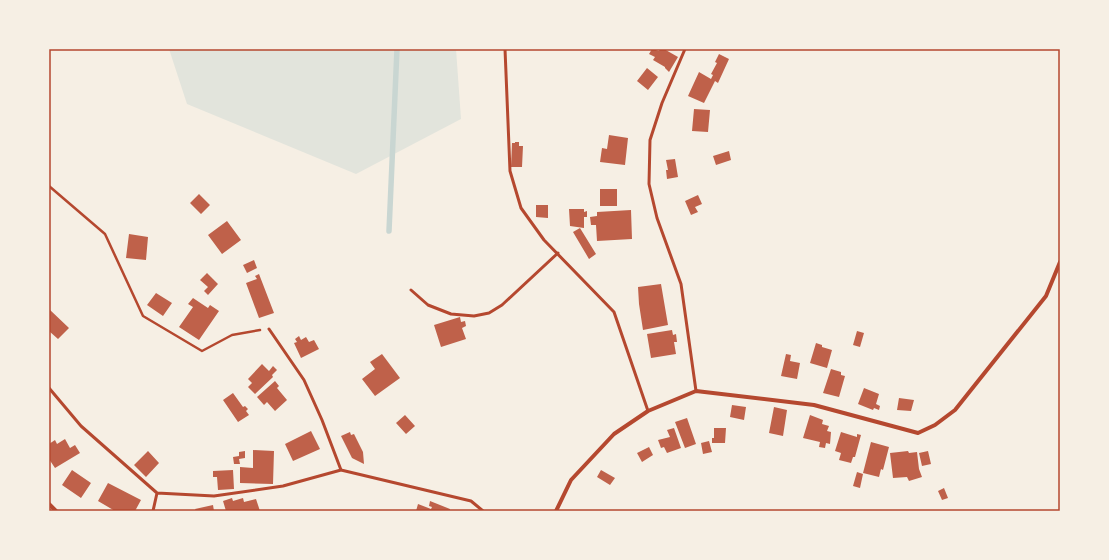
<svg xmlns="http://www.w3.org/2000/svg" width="1109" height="560" viewBox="0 0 1109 560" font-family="Commissioner,sans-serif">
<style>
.green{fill:#e2e4dc}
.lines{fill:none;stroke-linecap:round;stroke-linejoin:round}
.stream{stroke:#c9d6d2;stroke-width:5.5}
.building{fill:#bf614a}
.path{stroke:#b5482f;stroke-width:2.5}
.service{stroke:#b5482f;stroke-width:3}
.minor{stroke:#b5482f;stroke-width:4}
.neatline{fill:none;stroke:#b5482f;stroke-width:1.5}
</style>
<rect width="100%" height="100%" fill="#f6efe4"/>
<path class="green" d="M169 49H456L461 119 356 174 187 104Z"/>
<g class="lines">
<path class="stream" d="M389 231 397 49"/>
</g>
<path class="building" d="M652 49 659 51 660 49H664L678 57 669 72 665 68V67L653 60 655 57 649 54Z
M719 54 729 59 718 83 715 81 704 103 688 96 699 72 711 79 713 75 711 74 717 63 715 62Z
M647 68 658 77 648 90 637 81Z
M694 109 710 110 708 132 692 131Z
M609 135 628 138 625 165 600 162 602 148 607 149Z
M515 142H519V146H523L522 167H511L512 143H515Z
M729 151 731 160 716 165 713 156Z
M675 159 678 177 667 179 666 170H668L666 160Z
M600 189H617V206H600Z
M199 194 210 205 201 214 190 203Z
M698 195 702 204 695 207 698 212 691 215 685 201Z
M536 205H548V218L536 217Z
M569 209H584V212L587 211V217H584V228L570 226Z
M631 210 632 239 597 241 596 225H591L590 217 597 216V212Z
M227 221 241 240 222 254 208 235Z
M580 228 596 254 589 259 573 232Z
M129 234 148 237 146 260 126 258Z
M254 260 257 268 247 273 243 265Z
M207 273 218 284 208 295 204 291 208 287 200 280Z
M259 274 274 313 259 318 246 283 257 279 255 276Z
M661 284 668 325 643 330 639 304 638 287Z
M156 293 172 303 163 316 147 305Z
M193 298 208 308 210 305 219 311 199 340 179 327 193 307 188 304Z
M49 309 69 328 58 339 49 331 50 328 49 327Z
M460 317 461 322 465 321 466 326 462 328 466 339 441 347 434 325Z
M672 330 673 335 676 334 677 342H674L676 354 651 358 647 334Z
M857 331 864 333 860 347 853 345Z
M299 336 301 340 306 337 309 342 314 340 319 349 301 358 294 343 297 342 295 339Z
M816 343 822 345V347L832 350 827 368 810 363Z
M382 354 400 378 375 396 362 379 375 369 370 362Z
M786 354 791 355 790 361 800 363 797 379 781 376Z
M262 364 269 371 273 366 277 370 272 375 273 377 255 394 248 387 252 383 248 379Z
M831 369 841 372V375L845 376 839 397 823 393Z
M275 381 279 386 277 388 287 400 275 411 267 402 264 405 257 397Z
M864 388 879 394 876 404 880 406 879 410 874 408 873 410 858 404Z
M233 393 243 407 245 406 248 409 246 411 249 415 238 422 223 400Z
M899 398 914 400 911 411 897 410Z
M732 405 746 407 744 420 730 417Z
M774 407 787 410 783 436 769 433Z
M405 415 415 426 406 434 396 423Z
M810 415 823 420 822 424 829 426 827 431 831 432 830 444 826 443 825 448 819 447 820 442 803 438Z
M687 418 696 444 685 448 675 422Z
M674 428 681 448 667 453 664 447 661 448 658 440 670 437 667 430Z
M714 428H726L725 443H712V438H714Z
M311 431 320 449 293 461 285 444Z
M350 432 351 435 354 434 363 452 364 464 352 458 341 436Z
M841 432 857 437V434L861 435 855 457H853L851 463 839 460 841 453 835 451Z
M65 439 70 448 75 445 80 453 55 468 49 459V444L55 440 57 444Z
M709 441 712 452 703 454 701 443Z
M871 442 889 447 883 470 881 469 879 477 863 473Z
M649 447 653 455 642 462 637 453Z
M253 450 274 451 273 484 240 483V467L253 468Z
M148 451 159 463 146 477 134 465Z
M245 451V458L239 459 240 464H234L233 457 239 456V452Z
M908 451 909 453 917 452 919 469 922 477 909 481 907 477 893 478 890 453Z
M928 451 931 464 922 466 919 453Z
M72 470 91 483 81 498 62 485Z
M233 470 234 489 218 490 217 477H213V471Z
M601 470 615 478 610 485 597 477Z
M857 472 863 474 860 488 853 486Z
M108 483 141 500 135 511H115L98 501Z
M944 488 948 498 942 500 938 491Z
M232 498 233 501 243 498 244 502 256 499 260 511H226L223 501Z
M430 501 450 509V511H416L418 504 431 509 432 507 429 506Z
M213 505 214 511H196L195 509Z"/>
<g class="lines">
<path class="path" d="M49 186 105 234 143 316 202 351 232 335 260 330"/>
<path class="service" d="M505 49 510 171 521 208 544 240 614 312 648 411
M685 49 662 103 650 140 649 184 657 218 681 284 696 391
M411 290 428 305 451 314 474 316 489 313 502 305 558 253
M269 329 304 380 322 420 341 470
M49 388 81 426 157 493 153 511
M157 493 214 496 283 486 341 470 471 501 483 511"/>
<path class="minor" d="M49 504 56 511
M556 511 571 480 614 434 648 411 696 391 814 405 918 433 935 425 955 410 1046 296 1060 262"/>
</g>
<rect width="1109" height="560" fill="none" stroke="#f6efe4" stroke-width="100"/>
<rect x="50" y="50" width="1009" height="460" class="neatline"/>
</svg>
